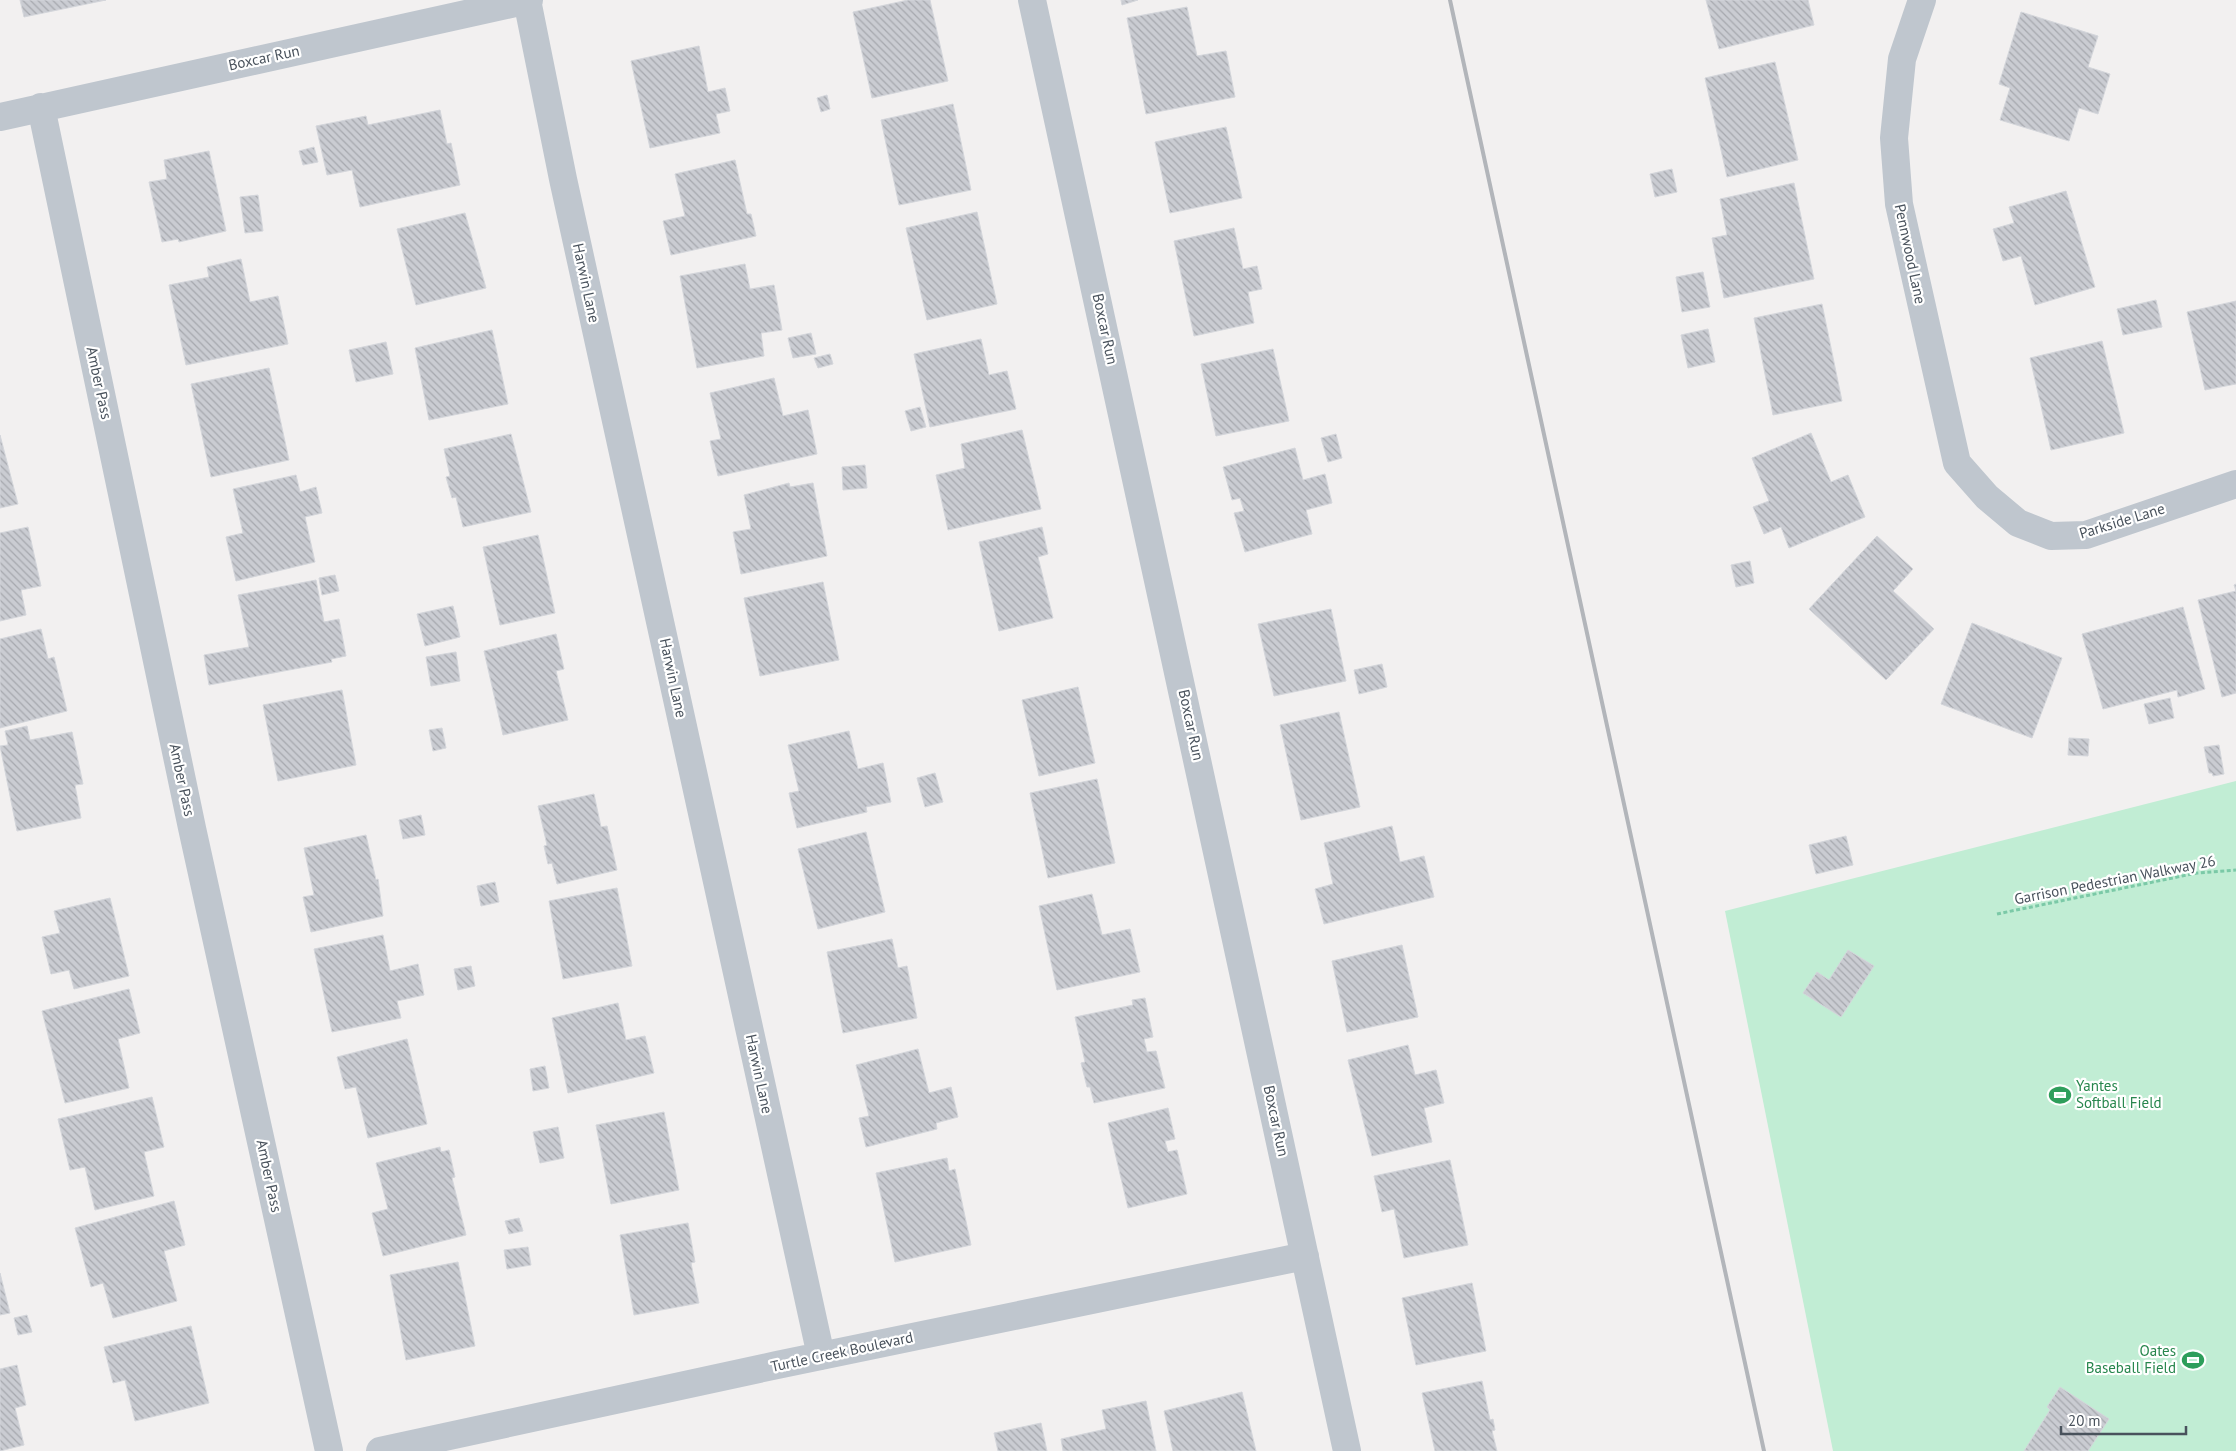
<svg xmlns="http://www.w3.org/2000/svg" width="2236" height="1451" viewBox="0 0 2236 1451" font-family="'PT Sans',sans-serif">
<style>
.green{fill:#c1edd4}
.building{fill:url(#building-back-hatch);stroke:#d4d6db}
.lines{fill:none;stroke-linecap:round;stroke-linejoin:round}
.path{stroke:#7bc9a7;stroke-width:3;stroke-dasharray:4 2.5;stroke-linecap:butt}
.minor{stroke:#bfc6ce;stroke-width:28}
.rail{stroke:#b2b5ba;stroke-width:4}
.labels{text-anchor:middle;stroke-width:4.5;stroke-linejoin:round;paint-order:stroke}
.street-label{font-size:15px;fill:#49525c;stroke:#fff}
.leisure-label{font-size:15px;fill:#27864d;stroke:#fff;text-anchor:start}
</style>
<defs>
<pattern id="building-back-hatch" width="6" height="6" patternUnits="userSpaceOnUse" patternTransform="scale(1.25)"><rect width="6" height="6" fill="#caccd2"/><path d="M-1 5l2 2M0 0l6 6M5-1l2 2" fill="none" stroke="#a6a8ae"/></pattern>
</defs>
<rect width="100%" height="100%" fill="#f2f0f0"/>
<path class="green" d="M2236 781V1451H1833L1725 911Z"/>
<path class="building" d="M20 0H106L24 17Z
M908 0H930L948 81 872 98 853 12Z
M1121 0H1138L1122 5Z
M1706 0H1808L1814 25 1719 49Z
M1187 7 1197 56 1226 51 1235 97 1146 114 1127 18Z
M2021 12 2098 36 2088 67 2110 74 2098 114 2079 108 2069 141 2000 120 2010 88 1999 84Z
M699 46 708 92 725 88 730 111 716 114 720 133 650 148 631 61Z
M1775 62 1798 160 1727 177 1705 78Z
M827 95 830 109 821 112 817 98Z
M953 104 971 190 899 205 881 120Z
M440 110 447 144 451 143 460 185 360 207 352 170 327 175 316 126 366 116 368 125Z
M1226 127 1242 198 1170 213 1155 142Z
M314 147 318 162 303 165 299 151Z
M209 151 226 231 179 242 178 239 162 242 149 182 167 179 164 160Z
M735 160 747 214H751L756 236 671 255 663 221 685 216 675 174Z
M1672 169 1677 192 1655 197 1650 174Z
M1794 183 1814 279 1724 298 1712 238 1727 235 1720 199Z
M2066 191 2095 287 2035 305 2021 256 2003 261 1993 229 2014 223 2009 207Z
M258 195 263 231 245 233 240 197Z
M977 212 997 304 927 320 906 228Z
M465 213 486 288 416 305 397 229Z
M1234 228 1243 269 1257 266 1262 289 1248 292 1254 323 1194 336 1174 241Z
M241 259 250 302 278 296 288 344 186 365 169 285 209 277 207 267Z
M745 264 750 289 774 285 782 330 761 333 764 356 697 368 680 276Z
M1703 272 1710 307 1682 312 1676 277Z
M2156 300 2162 327 2123 335 2117 309Z
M2236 301V384L2205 390 2187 312Z
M1822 304 1842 401 1773 415 1754 318Z
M1708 329 1715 362 1688 368 1681 335Z
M492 330 508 404 429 420 415 348Z
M811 333 816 354 793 358 788 338Z
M981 339 989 375 1007 371 1016 409 930 427 914 354Z
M2102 341 2124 433 2051 450 2030 358Z
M386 342 393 374 356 382 349 350Z
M1273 349 1289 421 1216 436 1201 364Z
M830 354 833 364 818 368 814 358Z
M269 368 289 460 211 477 191 384Z
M774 378 783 416 808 410 817 454 718 476 710 441 721 439 710 393Z
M920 407 926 427 911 431 905 411Z
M1022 430 1041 509 948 530 936 475 965 468 961 444Z
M1811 433 1831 482 1848 475 1865 517 1789 548 1781 527 1764 534 1753 507 1769 501 1752 458Z
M511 434 531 512 463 527 456 497 452 498 446 477 450 476 444 449Z
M1336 434 1342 458 1328 462 1321 438Z
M0 435 18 504 0 508Z
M1295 448 1303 480 1325 474 1332 503 1306 510 1312 534 1245 552 1234 513 1244 511 1240 498 1232 500 1223 467Z
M865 465 867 488 843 490 842 467Z
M296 475 300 492 316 487 322 513 305 517 315 562 236 581 226 537 243 533 233 489Z
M789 483 790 487 813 483 827 556 741 574 733 532 751 529 744 495Z
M28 527 41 586 21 590 26 615 0 621V533Z
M1042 527 1048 554 1038 557 1053 618 999 631 979 542Z
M538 535 555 613 500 625 483 547Z
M1877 536 1913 569 1893 591 1934 629 1886 680 1809 609Z
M1750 561 1754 583 1736 587 1731 565Z
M335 575 339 591 322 595 319 578Z
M316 580 324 622 339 619 346 656 331 659 332 662 209 685 204 655 249 647 238 595Z
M823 582 839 660 760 676 744 598Z
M2236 584V693L2222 697 2198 600 2236 591 2234 585Z
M453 606 460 637 425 646 417 614Z
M2183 607 2205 689 2178 697 2177 690 2103 709 2082 634Z
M1331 609 1346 681 1274 696 1258 624Z
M1972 623 2062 658 2032 738 1941 704Z
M41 629 48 659 54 657 67 711 0 728V639Z
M556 634 564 669 556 671 568 720 503 735 484 651Z
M456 652 460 681 431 686 426 657Z
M1382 664 1387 687 1359 694 1354 670Z
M1078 687 1095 763 1039 776 1022 700Z
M342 690 356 765 278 781 263 705Z
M2170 698 2174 718 2149 724 2144 704Z
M1339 712 1360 807 1301 820 1280 725Z
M27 726 30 740 72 732 83 784 75 785 81 818 17 831 0 746 8 745 5 731Z
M442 728 446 748 433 751 429 730Z
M849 731 858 769 883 763 891 802 866 807 867 812 797 828 789 793 799 791 788 745Z
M2069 738 2089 739 2088 756 2068 755Z
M2219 745 2224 774 2213 776 2212 773H2209L2204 747Z
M935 773 943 802 925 807 917 778Z
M1097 779 1115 863 1048 878 1030 793Z
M594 794 601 827 607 826 617 870 557 884 552 863 548 864 544 846 547 845 538 806Z
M421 815 425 835 403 839 399 820Z
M1392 826 1400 862 1424 856 1434 897 1324 924 1315 889 1333 884 1324 843Z
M866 832 885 912 818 929 798 849Z
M366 835 376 880 378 879 383 916 311 932 303 897 314 895 304 848Z
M1846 836 1853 865 1816 874 1809 845Z
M495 882 499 902 481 906 477 886Z
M617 888 632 966 563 979 549 901Z
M1092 894 1102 935 1130 929 1140 972 1057 990 1039 906Z
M110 898 129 976 74 989 69 970 51 974 42 937 60 933 54 911Z
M383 935 390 971 418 964 424 995 397 1001 401 1018 332 1032 314 949Z
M892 939 898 968 907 966 917 1018 843 1033 827 952Z
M1402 945 1418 1017 1347 1032 1332 961Z
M1848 950 1874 966 1841 1017 1803 993 1817 972 1829 980Z
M471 966 475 986 458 990 454 969Z
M129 989 140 1033 118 1039 129 1088 65 1103 42 1011Z
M1145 998 1153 1037 1144 1039 1147 1052 1156 1051 1165 1088 1094 1103 1090 1087H1087L1081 1063 1085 1062 1075 1017 1133 1005 1132 1000Z
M618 1003 626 1040 645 1036 654 1073 568 1093 552 1018Z
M407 1039 427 1124 368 1138 356 1087 345 1089 337 1057Z
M1408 1045 1415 1075 1436 1070 1444 1103 1424 1108 1432 1142 1372 1156 1348 1060Z
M918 1049 929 1093 951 1087 958 1117 936 1123 937 1129 866 1147 859 1118 869 1116 856 1065Z
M545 1066 549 1088 533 1091 530 1069Z
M152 1097 164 1147 144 1152 154 1196 95 1210 85 1167 70 1170 58 1119Z
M1168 1108 1175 1139 1165 1141 1168 1152 1177 1150 1187 1194 1128 1208 1108 1123Z
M664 1112 679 1190 611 1204 596 1125Z
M558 1127 564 1158 540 1163 533 1132Z
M440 1147 441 1152 449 1150 455 1177 452 1178 466 1235 383 1256 372 1213 388 1209 376 1163Z
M947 1158 949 1171 955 1169 971 1245 895 1262 876 1173Z
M1450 1160 1468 1245 1404 1258 1394 1209 1382 1212 1374 1176Z
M174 1201 185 1245 164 1251 177 1301 113 1318 103 1283 91 1287 75 1228Z
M519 1218 523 1231 509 1234 505 1221Z
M688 1223 695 1262 691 1263 699 1303 634 1315 620 1235Z
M528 1247 531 1265 507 1269 504 1250Z
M458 1262 475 1346 406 1360 390 1275Z
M0 1273 10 1313 0 1315Z
M1472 1283 1486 1351 1416 1365 1402 1298Z
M27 1315 32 1332 18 1335 14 1318Z
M191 1326 209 1403 135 1421 125 1380 113 1383 104 1347Z
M17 1365 26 1405 15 1408 24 1445 0 1451V1369Z
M1482 1381 1490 1420 1493 1419 1495 1430 1492 1431 1497 1451H1435L1422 1393Z
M2060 1387 2109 1419 2088 1451H2024L2050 1410 2047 1407Z
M1242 1392 1256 1451H1173L1164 1411Z
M1146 1401 1156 1451H1063L1061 1439 1106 1429 1102 1410Z
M1041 1423 1047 1451H998L994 1433Z"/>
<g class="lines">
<path class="path" d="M1997 914 2197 873 2236 870"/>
<path class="minor" d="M527 0 563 179 821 1356
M1032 0 1347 1451
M1922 0 1902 59 1894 138 1899 204 1957 463 1987 497 2018 523 2051 536 2086 535 2236 484
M41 107 192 828 329 1451
M0 117 529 0
M380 1451 777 1365 1305 1256"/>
<path class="rail" d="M1450 0 1764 1451"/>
</g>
<defs>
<g id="stadium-bare" transform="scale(1.725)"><path d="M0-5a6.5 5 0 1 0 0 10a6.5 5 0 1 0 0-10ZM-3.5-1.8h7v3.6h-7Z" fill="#2e9e5b" stroke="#fff" stroke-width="2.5" paint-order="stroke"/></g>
</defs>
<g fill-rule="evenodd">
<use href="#stadium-bare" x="2060" y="1095"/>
<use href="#stadium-bare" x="2193" y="1360"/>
</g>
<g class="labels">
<g class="street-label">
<text transform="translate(264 58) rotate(-12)" y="5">Boxcar Run</text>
<text transform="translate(1910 254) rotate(78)" y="5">Pennwood Lane</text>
<text transform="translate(586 283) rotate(78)" y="5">Harwin Lane</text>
<text transform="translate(1105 329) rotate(78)" y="5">Boxcar Run</text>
<text transform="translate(99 383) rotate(78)" y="5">Amber Pass</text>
<text transform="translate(2122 521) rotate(-17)" y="5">Parkside Lane</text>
<text transform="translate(673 678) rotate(78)" y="5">Harwin Lane</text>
<text transform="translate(1191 725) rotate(78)" y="5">Boxcar Run</text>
<text transform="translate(182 780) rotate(78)" y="5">Amber Pass</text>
<text transform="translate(2115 880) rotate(-11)" y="5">Garrison Pedestrian Walkway 26</text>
<text transform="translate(759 1074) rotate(78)" y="5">Harwin Lane</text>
<text transform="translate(1276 1121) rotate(78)" y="5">Boxcar Run</text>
<text transform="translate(269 1176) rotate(78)" y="5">Amber Pass</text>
<text transform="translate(842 1352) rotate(-12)" y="5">Turtle Creek Boulevard</text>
</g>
<g class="leisure-label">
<text x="2076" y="1091">Yantes<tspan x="2076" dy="17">Softball Field</tspan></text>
<text x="2176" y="1356" text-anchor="end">Oates<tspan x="2176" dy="17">Baseball Field</tspan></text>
</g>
</g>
<path d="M2061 1426v8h125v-8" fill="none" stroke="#49525c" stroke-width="2.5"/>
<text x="2068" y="1426" font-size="15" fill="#49525c" stroke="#ffffff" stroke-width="4" paint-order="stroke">20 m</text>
</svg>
